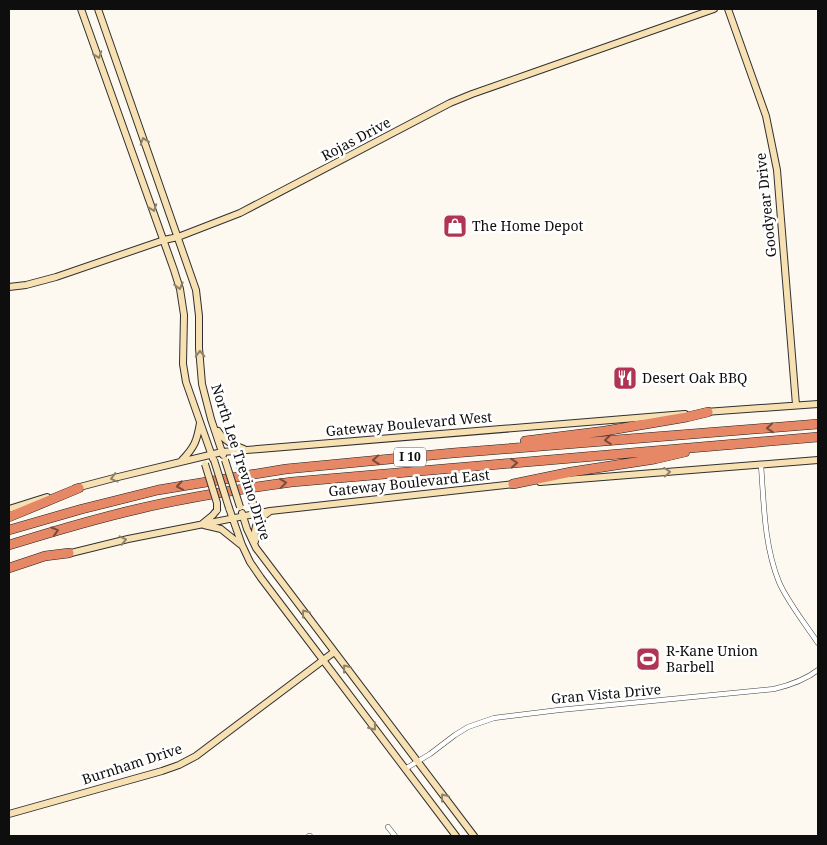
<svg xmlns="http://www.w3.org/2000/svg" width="827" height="845" viewBox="0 0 827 845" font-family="'Noto Serif',serif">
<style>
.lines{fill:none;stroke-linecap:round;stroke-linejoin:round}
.street-casing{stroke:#414141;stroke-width:5.5}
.secondary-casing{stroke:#303030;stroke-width:8}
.highway-casing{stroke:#1f1f1f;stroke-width:10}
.street{stroke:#fff;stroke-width:4.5}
.secondary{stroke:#f7e1b2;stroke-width:6}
.highway{stroke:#e68766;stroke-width:9}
.secondary-bridge-casing{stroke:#303030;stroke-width:8;stroke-linecap:butt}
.secondary-bridge{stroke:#f7e1b2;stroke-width:6}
.oneway{stroke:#8e8268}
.oneway2{stroke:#7a4a3a}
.labels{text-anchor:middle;stroke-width:5;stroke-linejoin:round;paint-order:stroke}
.shield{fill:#fff;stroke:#565656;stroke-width:1}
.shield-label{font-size:12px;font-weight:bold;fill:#0e0e0e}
.street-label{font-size:14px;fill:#0e0e0e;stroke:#fff}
.poi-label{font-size:14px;fill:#0e0e0e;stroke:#fff;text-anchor:start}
</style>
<rect width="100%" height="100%" fill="#fdf8f0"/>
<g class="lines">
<g class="street-casing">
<path id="street" d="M761 465C764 504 764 545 779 582 787 601 806 625 818 643
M405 769 430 754 455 735 468 727 494 718 559 710 774 689C791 685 805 680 818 670
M388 827 395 836
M309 836H310"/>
</g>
<g class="secondary-casing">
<path id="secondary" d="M81 9 174 270 180 289 184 315 183 364 186 382 213 459
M98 9 196 290 199 316V348L202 384 211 419 223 455
M728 9 766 116 777 170 796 405
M9 287 26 285 56 277 164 240 178 237 240 213 450 103 472 94 529 74 714 9
M705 412 818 404
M218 431C224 441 233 445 244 449
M182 460C195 447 197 440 200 423
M540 482 818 460
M76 488 114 478 222 452 685 414
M229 508 242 545 250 562 261 578 456 836
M9 509 47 497
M242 513 247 529 256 548 474 836
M202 524 213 515 217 510
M204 525 221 529 241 545
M255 541C254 526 256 521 269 512
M67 554 128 539 270 511 515 484
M9 814 162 771 179 765 196 756 334 652"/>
</g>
<g class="highway-casing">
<path id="highway" d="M525 441 605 431 687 417 708 412
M513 484 571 472 655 459 685 452
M9 517 79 488
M9 530 82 509 158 490 286 469 453 453 818 424
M9 545C51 532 94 519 138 509 188 497 240 489 292 482L818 437
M9 568 45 556 69 553"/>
</g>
<use href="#street" class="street"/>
<use href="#secondary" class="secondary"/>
<use href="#highway" class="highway"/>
<g class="secondary-bridge-casing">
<path id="secondary-bridge" d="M241 456 239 464 252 502 255 506
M214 460 229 508
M225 460 240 507
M205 464 217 503V510"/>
</g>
<use href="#secondary-bridge" class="secondary-bridge"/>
</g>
<defs><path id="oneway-chevron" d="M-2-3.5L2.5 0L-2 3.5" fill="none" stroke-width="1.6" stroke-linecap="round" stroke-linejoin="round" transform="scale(1.25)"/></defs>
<g class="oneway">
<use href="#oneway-chevron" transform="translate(98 55) rotate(71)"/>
<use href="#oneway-chevron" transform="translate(144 141) rotate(-109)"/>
<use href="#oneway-chevron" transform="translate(153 208) rotate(70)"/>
<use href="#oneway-chevron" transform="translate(179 286) rotate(76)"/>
<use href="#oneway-chevron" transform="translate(200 354) rotate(-92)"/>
<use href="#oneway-chevron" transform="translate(667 472) rotate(-4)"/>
<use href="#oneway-chevron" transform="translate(114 478) rotate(165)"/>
<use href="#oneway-chevron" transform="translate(123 540) rotate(-13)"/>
<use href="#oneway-chevron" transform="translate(305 613) rotate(-127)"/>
<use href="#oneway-chevron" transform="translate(346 668) rotate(-127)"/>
<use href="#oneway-chevron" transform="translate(373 727) rotate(52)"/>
<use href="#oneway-chevron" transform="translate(444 797) rotate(-127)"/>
</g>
<g class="oneway2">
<use href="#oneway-chevron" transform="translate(770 428) rotate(175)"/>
<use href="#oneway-chevron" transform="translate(608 440) rotate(175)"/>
<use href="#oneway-chevron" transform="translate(376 460) rotate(175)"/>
<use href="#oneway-chevron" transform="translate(514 463) rotate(-5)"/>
<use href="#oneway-chevron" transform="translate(283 483) rotate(-7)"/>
<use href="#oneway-chevron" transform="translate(180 486) rotate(170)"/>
<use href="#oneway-chevron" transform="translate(55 531) rotate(-17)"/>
</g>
<defs>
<g id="shop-square" transform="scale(1.25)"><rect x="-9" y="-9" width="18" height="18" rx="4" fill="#b03453" stroke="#fff"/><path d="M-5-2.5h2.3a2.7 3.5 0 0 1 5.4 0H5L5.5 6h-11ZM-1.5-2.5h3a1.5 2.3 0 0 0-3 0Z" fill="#fff"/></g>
<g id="restaurant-square" transform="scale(1.25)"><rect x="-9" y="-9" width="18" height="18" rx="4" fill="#b03453" stroke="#fff"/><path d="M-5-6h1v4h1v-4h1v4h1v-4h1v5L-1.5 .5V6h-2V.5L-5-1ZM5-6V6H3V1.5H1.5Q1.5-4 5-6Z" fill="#fff"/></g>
<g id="stadium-square" transform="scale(1.25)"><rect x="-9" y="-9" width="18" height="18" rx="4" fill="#b03453" stroke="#fff"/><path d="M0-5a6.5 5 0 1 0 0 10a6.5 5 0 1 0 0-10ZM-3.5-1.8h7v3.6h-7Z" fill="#fff"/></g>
</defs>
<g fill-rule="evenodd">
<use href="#shop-square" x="455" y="226"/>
<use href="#restaurant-square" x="625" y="378"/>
<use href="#stadium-square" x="648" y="659"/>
</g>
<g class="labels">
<rect class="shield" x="394" y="447.5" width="32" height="19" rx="4"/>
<g class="shield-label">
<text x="410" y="461">I 10</text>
</g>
<g class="street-label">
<text transform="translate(356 139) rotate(-28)" y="5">Rojas Drive</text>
<text transform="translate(766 205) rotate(-96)" y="5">Goodyear Drive</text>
<text transform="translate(409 424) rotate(-5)" y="5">Gateway Boulevard West</text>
<text transform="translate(241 462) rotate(72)" y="5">North Lee Trevino Drive</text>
<text transform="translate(409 483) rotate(-6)" y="5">Gateway Boulevard East</text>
<text transform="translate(606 694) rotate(-5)" y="5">Gran Vista Drive</text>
<text transform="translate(132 764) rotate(-18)" y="5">Burnham Drive</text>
</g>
<g class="poi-label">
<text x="472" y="231">The Home Depot</text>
<text x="642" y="383">Desert Oak BBQ</text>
<text x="666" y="656">R-Kane Union<tspan x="666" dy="16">Barbell</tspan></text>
</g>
</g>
<rect width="827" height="845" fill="none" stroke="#0e0e0e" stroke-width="20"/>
</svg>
